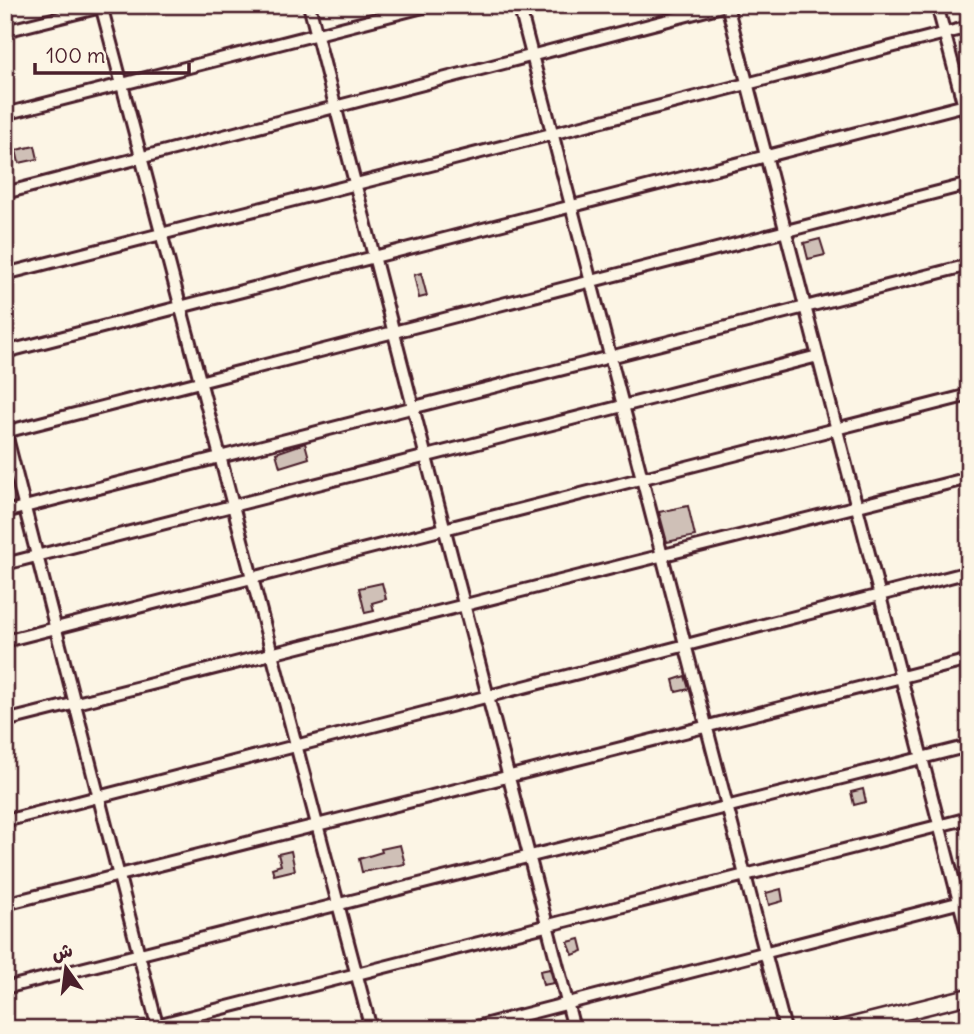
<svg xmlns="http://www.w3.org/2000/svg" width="974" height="1034" viewBox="0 0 974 1034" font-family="Delius,'Playpen Sans Arabic',sans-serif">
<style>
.building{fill:#cfc0b7;stroke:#4a1f2b;stroke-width:2}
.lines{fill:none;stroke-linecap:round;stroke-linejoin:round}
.minor-casing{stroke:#4a1f2b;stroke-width:16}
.tertiary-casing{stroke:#4a1f2b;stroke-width:19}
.minor{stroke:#fcf5e5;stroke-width:10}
.tertiary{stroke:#fcf5e5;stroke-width:14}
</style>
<rect width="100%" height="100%" fill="#fcf5e5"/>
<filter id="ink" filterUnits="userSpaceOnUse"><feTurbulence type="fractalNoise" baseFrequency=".0143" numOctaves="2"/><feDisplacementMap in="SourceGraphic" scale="14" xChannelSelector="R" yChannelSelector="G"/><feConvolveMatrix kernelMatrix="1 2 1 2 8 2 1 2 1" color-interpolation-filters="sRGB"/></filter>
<g filter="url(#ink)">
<path class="building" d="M35 146 38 159 19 163 16 150Z
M820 239 825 255 808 259 804 243Z
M421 273 427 296 419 298 414 275Z
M305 443 309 458 280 467 276 453Z
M688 506 695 536 667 542 659 512Z
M382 583 386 599 372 603 374 611 365 613 359 588Z
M685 676 689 689 676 692 673 680Z
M863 789 866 802 854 805 851 792Z
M400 845 405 864 362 872 359 859 382 852 381 849Z
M291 851 295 870 274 875 272 868 281 865 278 854Z
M781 889 783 901 769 905 766 893Z
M580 939 583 951 573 955 568 942Z
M550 969 554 983 543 985 540 971Z"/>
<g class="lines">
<g class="minor-casing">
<path id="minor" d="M101 5 371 1029
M309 5 574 1029
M519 5 785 1029
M727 5 969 940
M937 5 969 125
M5 31 105 6
M5 114 431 5
M5 193 726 5
M5 274 969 27
M5 352 969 104
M5 430 158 1029
M5 432 969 184
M5 512 969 265
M5 564 818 356
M5 641 969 395
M5 721 969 478
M5 821 969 572
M5 904 969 660
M5 988 969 746
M141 1029 969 818
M468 1029 969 900"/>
</g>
<g class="tertiary-casing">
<path id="tertiary" d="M837 1029 969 996"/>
</g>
<use href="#minor" class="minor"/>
<use href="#tertiary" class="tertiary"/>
</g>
</g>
<rect width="974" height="1034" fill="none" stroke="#fcf5e5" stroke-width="28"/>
<rect x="14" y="14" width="946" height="1006" fill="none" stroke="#4a1f2b" stroke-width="2.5" filter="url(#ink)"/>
<g transform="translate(66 968) rotate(346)" stroke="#fcf5e5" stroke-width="5" paint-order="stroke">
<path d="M0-5L12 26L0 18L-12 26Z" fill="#4a1f2b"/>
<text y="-10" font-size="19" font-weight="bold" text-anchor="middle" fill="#4a1f2b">ش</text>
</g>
<path d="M35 63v10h154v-10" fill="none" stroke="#4a1f2b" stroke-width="3.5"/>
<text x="46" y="63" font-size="21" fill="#4a1f2b" stroke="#fcf5e5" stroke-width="5" paint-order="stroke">100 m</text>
</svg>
